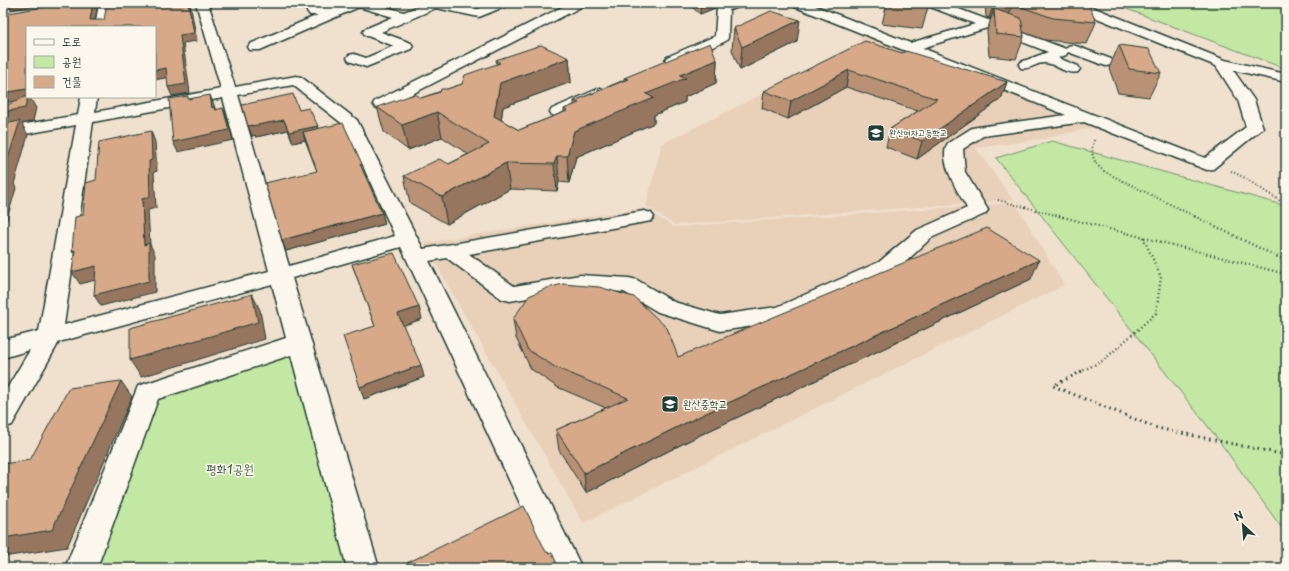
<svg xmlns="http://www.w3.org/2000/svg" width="1289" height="571" viewBox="0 0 1289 571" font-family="'Playpen Sans','Poor Story',sans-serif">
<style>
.built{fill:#e8d0b9}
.green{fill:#c2e8a3;stroke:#70926c}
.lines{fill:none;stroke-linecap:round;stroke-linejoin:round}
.minor-casing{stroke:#1f3d34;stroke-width:3}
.path-far3{stroke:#1f3d34;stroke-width:1.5;stroke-dasharray:0.5 2;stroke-linecap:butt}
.path-far2{stroke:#1f3d34;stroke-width:2;stroke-dasharray:1 2.5;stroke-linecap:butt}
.path-far1{stroke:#1f3d34;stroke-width:2.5;stroke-dasharray:1 3;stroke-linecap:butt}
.path{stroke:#1f3d34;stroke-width:3;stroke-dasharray:1.5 4;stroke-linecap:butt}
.minor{fill:#fbf7ec;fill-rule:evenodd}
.wall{fill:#b99175;stroke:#1f3d34}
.shaded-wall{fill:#96765f;stroke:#1f3d34}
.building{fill:#d7a988;stroke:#1f3d34}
.labels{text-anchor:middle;stroke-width:3;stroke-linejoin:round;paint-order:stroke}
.far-poi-label{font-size:9px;fill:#1f3d34;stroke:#fbf7ec;text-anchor:start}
.poi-label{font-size:11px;fill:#1f3d34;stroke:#fbf7ec;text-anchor:start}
.near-park-label{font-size:13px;fill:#405f4a;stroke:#fbf7ec}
</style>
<rect width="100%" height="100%" fill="#f0e0ce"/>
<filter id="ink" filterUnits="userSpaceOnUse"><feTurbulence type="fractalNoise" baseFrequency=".025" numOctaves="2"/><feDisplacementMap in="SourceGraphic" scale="8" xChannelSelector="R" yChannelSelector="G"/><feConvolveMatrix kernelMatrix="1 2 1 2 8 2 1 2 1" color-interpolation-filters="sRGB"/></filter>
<g filter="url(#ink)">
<path class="built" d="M862 30 1094 127 1043 139 976 148 1013 200 675 225 646 206 662 144 861 45 860 38Z
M1015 203 1064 285 583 523 424 243 643 208 674 227Z"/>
<path class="green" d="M1111 3H1286V69Z
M1052 141 1286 206V534L1217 438 996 158Z
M299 343 363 568H81L147 393Z"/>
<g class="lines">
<g class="minor-casing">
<path id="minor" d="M99 3H111L107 27H95Z
M196 3H208L235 87 296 76 301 77 357 120 423 249 644 211 651 213 654 217 651 221 469 254 514 286 580 275 629 278 637 280 674 302 720 315 777 307 879 262 917 230 967 208C959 193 937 160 948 143L972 128 978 127 1066 115 793 6 791 3H808L910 43 975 24 928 6 926 3H943L988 20H995L997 23 1066 49 1068 52 1066 55 1058 58 1078 66 1080 69 1078 72C1065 75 1057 64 1045 63 1037 62 1030 70 1021 68L1019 65 1021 62 1048 52 987 28 922 48 1205 158 1246 127 1238 100 1216 66 1067 6 1065 3H1082L1225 60 1286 74V82L1233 70 1254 100 1263 128 1213 169 1207 170 1084 122 983 136 963 149 965 172 988 210 985 214 931 238 895 272 789 319 781 322 720 331 658 312 624 292 580 289 510 301 502 299 447 258 429 261 582 568H550L401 247 292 278 379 568H347L291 355 158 399 97 568H65L138 386 286 338 272 284 59 342 12 425 3 428V395L30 350 3 358V340L39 331 76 125 3 138V128L78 115 81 97H97L95 112 221 89ZM293 85 344 125 395 236 289 266 238 95ZM223 98 269 271 64 325 93 122Z
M301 3H313L317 8 339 6 347 3H372L404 12 427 3H448L478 9 492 3H508L506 6 479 17 436 8 381 32 411 43 413 46 411 49 366 67 349 61 347 58 349 55 354 54 366 58 394 46 365 35 363 32 365 29 393 17 359 7 260 50H250L248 47 250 44 318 15H310Z
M570 3H585L583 6 387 107 381 109 375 107 373 104 375 101Z
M727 3H745L743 6 729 10 728 38 726 41 677 63 672 64 667 63 665 60 667 57 715 36 717 8 719 5Z
M1073 45 1111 59 1113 62 1111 65 1106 66 1068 52 1066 49 1068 46Z
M600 88 605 90 608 93 605 96 564 115 558 117 552 115 550 112 552 109Z"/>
</g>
<path class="path-far3" d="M1286 38 1283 40 1286 43"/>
<path class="path-far2" d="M1094 140C1090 154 1093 163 1105 172L1196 217
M1231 171 1245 178 1286 205
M998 200 1063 217"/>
<path class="path-far1" d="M1059 216 1286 274
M1194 216 1286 261
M1080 372 1104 360 1156 313 1161 277 1143 237"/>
<path class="path" d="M1082 371 1053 386 1157 428 1286 455"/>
<use href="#minor" class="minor"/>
</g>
<path class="wall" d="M687 3H722L719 4 715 8 700 14Z
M887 3 928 7 922 29 882 24Z
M985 3H1088L1096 22 1087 44 1045 40 1023 32 1024 37 1016 59 989 56 987 31 991 18H989L986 17Z
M734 28 797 42 740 70 732 50Z
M1119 45 1161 73 1149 97 1118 93 1109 68Z
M902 53 1007 82 1001 99 917 159 886 147 890 129 918 111 846 87 788 119 762 108 764 91Z
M569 58 571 82 503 107 501 120 519 130 564 112V109L574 105V101L624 80V78L717 60 716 83 685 97V102L654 115V123L576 157 569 183 559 182 557 191 510 189 447 224 410 203 404 176 449 164 468 154 442 137 408 150 384 132 377 107 421 98 462 84 497 64 496 60Z
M299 110 318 126 319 128 363 166 366 177H365L382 213 385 224 286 251 282 240 317 171 305 140 293 143 288 130 256 137 255 135 252 136Z
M352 264 422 319 403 325 424 377 364 399 375 326Z
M1031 279 700 435 586 493 559 450 556 430 606 408 557 387 531 369 516 338 513 319 678 357Z"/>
<path class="shaded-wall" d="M8 3H53L11 10Z
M93 3H98L94 27 90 20Z
M188 3H190L197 41 183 43 190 93 172 96 168 87 180 35Z
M701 3H722L719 4 715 8 700 14Z
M994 3H1024L1013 4 1010 13 994 17V9L991 18H989Z
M800 20 797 42 740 70 742 47Z
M569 58 571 82 503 107 498 141 494 116 500 83Z
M717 60 716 83 685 97V102L654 115V123L576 157 569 183 567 156 574 131 646 94 680 75Z
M166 68 170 77 155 80V70Z
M849 70 846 87 788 119 791 101Z
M1007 82 1001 99 917 159 922 141Z
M27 89V97H37L30 98 36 108 33 121 22 124 28 135 14 184 16 188 3 233V112L28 99 3 103V93Z
M210 95 214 105 218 117 212 108Z
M223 108 227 118 233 140 178 152 173 142Z
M437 112 442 137 408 150 402 125Z
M284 120 288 130 256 137 255 135 252 136 248 126Z
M318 126 321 136 303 132 305 140 293 143 289 132Z
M151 131 155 142 157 171 154 172 156 208 148 210 150 244 155 255V292L101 306 94 295 144 245 142 199 149 161Z
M557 156 559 182 557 191 554 164Z
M506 163 510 189 447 224 442 197Z
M382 213 385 224 286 251 282 240Z
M75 250 79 262 72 251Z
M1039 260 1031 279 700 435 586 493 584 473 702 415Z
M96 266 103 278 80 284 72 272Z
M252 294 260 310 265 339 141 377 130 360Z
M419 307 422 319 402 326 398 314Z
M421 365 424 377 364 399 360 387Z
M121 381 132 397 67 547 3 557V538Z"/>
<path class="building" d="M66 3H93L90 20H104L107 3H188L194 33 180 35 186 84 168 87 166 68 155 70V27H27V89L3 93V14Z
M889 3H928V7Z
M1015 3H1088L1096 22 1053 18 1013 4Z
M994 9 1021 18 1024 37 996 34Z
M771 11 800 20 742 47 734 28Z
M865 41 902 53 906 51 1007 82 922 141 890 129 937 99 849 70 791 101 764 91Z
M710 43 717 60 680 75 686 78 646 94 654 98 574 131 567 156H557L554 164 506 163 442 197 404 176 439 159 449 164 489 144 437 112 402 125 377 107 415 94 421 98 440 92 441 89H447L462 84 465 75 500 63 496 60 541 45 569 58 500 83 494 116 519 130 567 111 564 109 579 103 574 101 628 79 624 78Z
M1119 45 1149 49 1161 73 1129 69Z
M293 94 299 110 309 108 318 126 289 132 284 120 252 126V125L248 126 242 105Z
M210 95 212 108 214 107 215 110 223 108 229 130 173 142 169 99 188 96V99Z
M27 96V97H28L25 108 3 112V107Z
M20 121 3 174H7L3 186V124Z
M343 123 363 166 360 164 382 213 282 240 265 183 317 171 303 132Z
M151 131 152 160 149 161 150 197 142 199 144 245 149 243V281L94 295 96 266 72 272 75 250 72 251 75 217 83 215 86 183 96 180 99 142Z
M987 228 1039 260 702 415 584 473 556 430 628 398 555 367 528 350 513 319 529 296 547 288 563 284 599 287 634 297 667 328 678 357Z
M394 253 419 307 398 314 421 365 360 387 343 336 375 326 352 264Z
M252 294 258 322 130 360V328Z
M121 381 52 530 3 538V464L30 460 69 388Z
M524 506 546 552 552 553 558 566 554 568H409L407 563Z"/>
</g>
<defs>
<g id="school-square" transform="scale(0.9)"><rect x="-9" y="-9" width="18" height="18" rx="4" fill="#1f3d34" stroke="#fbf7ec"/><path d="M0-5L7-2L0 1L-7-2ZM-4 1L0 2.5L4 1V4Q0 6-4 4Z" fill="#fff"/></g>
</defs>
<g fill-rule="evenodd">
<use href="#school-square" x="876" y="133"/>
<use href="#school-square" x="670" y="404"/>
</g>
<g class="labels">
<g class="far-poi-label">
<text x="889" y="136">완산여자고등학교</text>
</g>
<g class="poi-label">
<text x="683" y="408">완산중학교</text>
</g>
<g class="near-park-label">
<text x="230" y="474">평화1공원</text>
</g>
</g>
<rect width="1289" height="571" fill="none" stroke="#fbf7ec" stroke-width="16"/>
<rect x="8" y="8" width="1273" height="555" fill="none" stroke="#1f3d34" stroke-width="1.5" filter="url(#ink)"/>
<rect x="26" y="26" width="130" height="72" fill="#fbf7ec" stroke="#a3ada2"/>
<rect x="34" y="39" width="20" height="6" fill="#fbf7ec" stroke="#a3ada2"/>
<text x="62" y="46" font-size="12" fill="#1f3d34">도로</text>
<rect x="34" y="56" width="20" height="12" fill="#c2e8a3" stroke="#a3ada2"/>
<text x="62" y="66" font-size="12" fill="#1f3d34">공원</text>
<rect x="34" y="76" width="20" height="12" fill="#d7a988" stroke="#a3ada2"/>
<text x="62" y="86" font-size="12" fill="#1f3d34">건물</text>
<g transform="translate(1243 525) rotate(334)" stroke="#fbf7ec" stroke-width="3" paint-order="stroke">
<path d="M0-3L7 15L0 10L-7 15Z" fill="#1f3d34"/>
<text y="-6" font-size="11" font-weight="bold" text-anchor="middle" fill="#1f3d34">N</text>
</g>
</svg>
